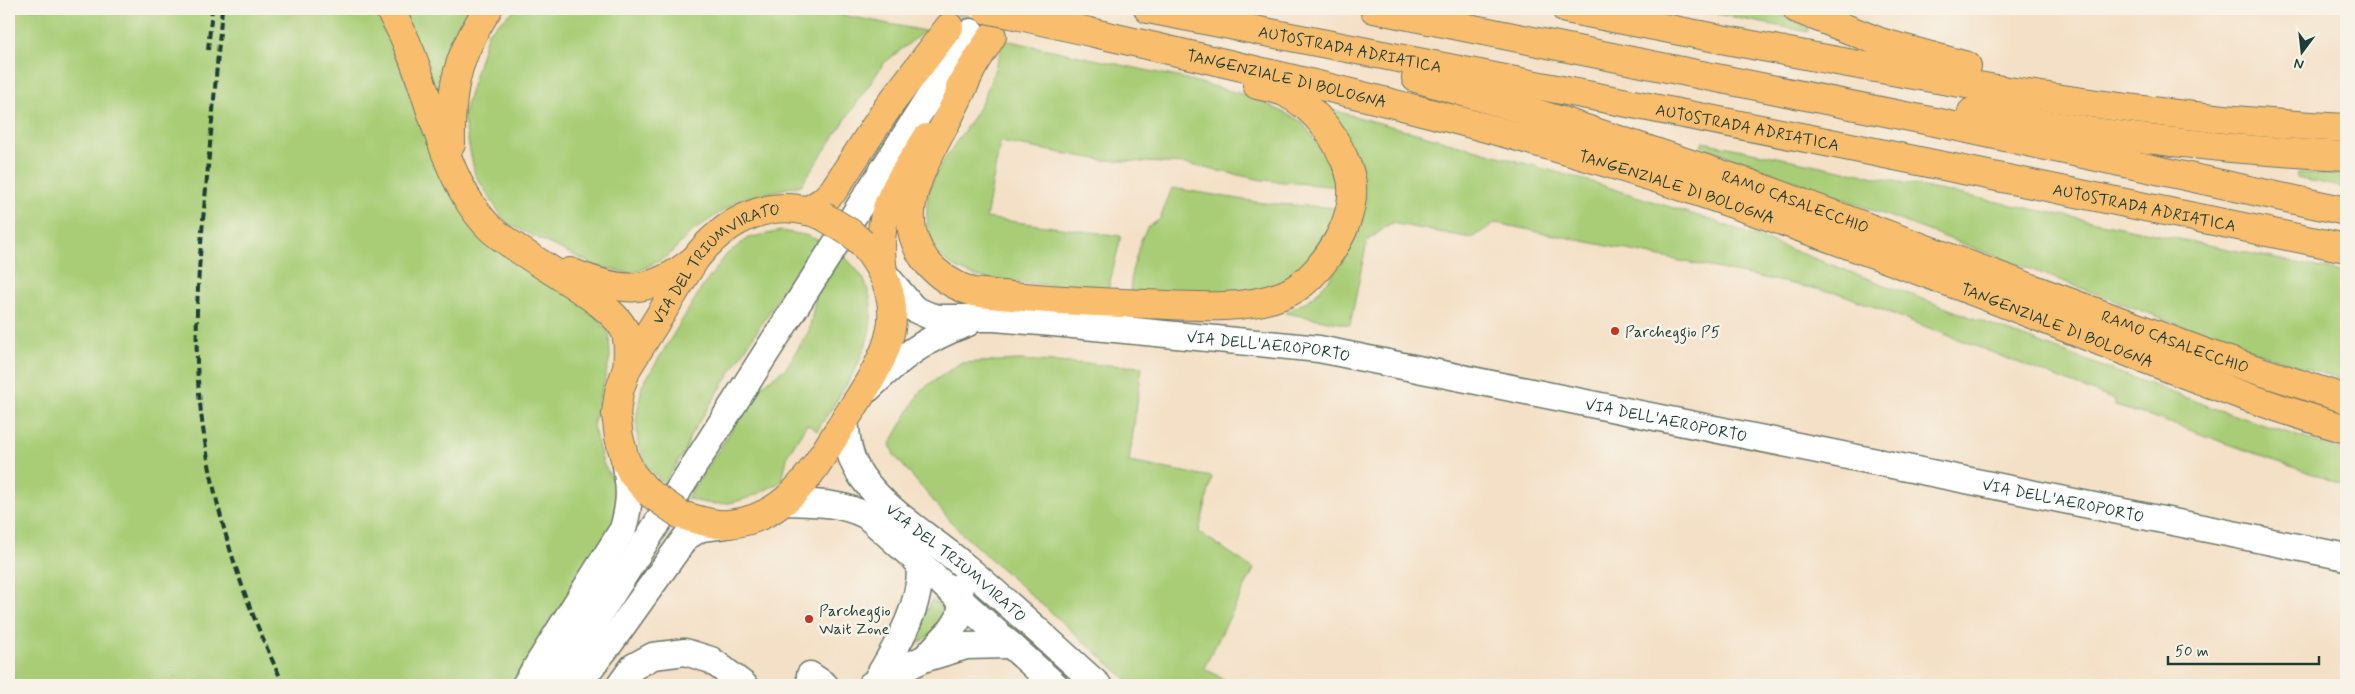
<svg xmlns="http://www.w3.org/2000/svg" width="2355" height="694" viewBox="0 0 2355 694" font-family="Mynerve,sans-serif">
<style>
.green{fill:#a8cd76;stroke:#648555}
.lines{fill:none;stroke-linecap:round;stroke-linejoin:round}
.major-tunnel{stroke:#c9bfa9;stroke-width:28;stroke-dasharray:28 14;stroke-linecap:butt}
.minor-casing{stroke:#6a7667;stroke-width:29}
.major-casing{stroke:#6a7667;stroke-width:30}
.highway-casing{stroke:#6a7667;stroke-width:30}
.minor{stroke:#fff;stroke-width:26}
.major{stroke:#f9be6d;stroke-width:28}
.highway{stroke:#f9be6d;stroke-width:28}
.rail{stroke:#1f3d34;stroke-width:4;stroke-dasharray:8 4;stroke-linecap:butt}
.major-bridge-casing{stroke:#6a7667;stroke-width:30;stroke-linecap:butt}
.highway-bridge-casing{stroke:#6a7667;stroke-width:30;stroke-linecap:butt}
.major-bridge{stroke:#f9be6d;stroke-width:28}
.highway-bridge{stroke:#f9be6d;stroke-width:28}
.poi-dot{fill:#c8321e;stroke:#f7f3e8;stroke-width:2}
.labels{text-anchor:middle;stroke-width:5;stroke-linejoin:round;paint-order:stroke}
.street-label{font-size:16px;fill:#1f3d34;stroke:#f7f3e8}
.poi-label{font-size:16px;fill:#1f3d34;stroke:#f7f3e8;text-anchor:start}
</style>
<rect width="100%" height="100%" fill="#f7f3e8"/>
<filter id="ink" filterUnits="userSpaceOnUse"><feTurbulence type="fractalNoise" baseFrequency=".02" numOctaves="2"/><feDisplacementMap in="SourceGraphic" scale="10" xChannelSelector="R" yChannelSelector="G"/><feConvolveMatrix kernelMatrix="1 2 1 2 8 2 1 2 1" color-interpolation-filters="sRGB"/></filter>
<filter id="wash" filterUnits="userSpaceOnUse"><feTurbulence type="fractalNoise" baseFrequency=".0096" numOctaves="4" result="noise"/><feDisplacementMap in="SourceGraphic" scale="20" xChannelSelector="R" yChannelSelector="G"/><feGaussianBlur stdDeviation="1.12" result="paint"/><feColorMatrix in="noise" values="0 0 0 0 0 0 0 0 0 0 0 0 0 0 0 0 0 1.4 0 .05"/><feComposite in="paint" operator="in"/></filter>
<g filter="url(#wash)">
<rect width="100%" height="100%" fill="#f4e0c6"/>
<path class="green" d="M9 9H377L381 14 443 170 595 315 609 334 610 357 593 426 603 463 618 490 614 530 513 685H9Z
M400 9H477L453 44 438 102Z
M516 9H812L925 31 884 63 801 185 739 200 690 233 668 256 633 274 596 266 506 223 475 175 463 116 488 32Z
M1692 9H1769L1808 28V32Z
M1005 40 1182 78 1253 97 1301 121 1336 168 1339 187 1262 180 1186 164 1102 160 1000 142 986 218 1121 236 1108 290C1084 288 1061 286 1037 284 994 281 935 279 928 225 926 213 926 200 930 188 942 156 968 130 983 100 992 81 997 59 1005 40Z
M1322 107 1592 182 1717 222 2216 409 2346 452V486L2150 416 2115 406V400L1841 294 1496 223 1471 238 1391 223 1367 241 1350 325 1285 313 1312 298 1328 281 1344 260 1356 235 1362 215Z
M1703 142 2346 273V380L2299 367 2196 331 1701 146Z
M2297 173 2346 174V188L2296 178Z
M1172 188 1263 203 1338 208 1314 263 1253 297 1130 292 1132 271 1141 240 1147 228 1160 219Z
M781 231 805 235 820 241 798 273 789 281 690 436 685 451 664 484 648 467 638 445 636 419 642 386 701 289 726 255 748 238Z
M842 253C848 261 859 271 864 280 889 334 844 387 817 431L807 424 788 454 782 481C750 499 724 512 687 498L760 387 786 368 809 331 817 291Z
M1019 360 1142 367 1129 462 1212 477 1199 532 1254 569 1204 668 1234 685H1133L960 532 894 455 890 444 921 390 960 363Z
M932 600 948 613 941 627 905 653Z"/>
</g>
<g filter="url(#ink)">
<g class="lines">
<path class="major-tunnel" d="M949 27 960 9"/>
<g class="minor-casing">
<g id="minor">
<path id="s1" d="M883 272 914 309 930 316 939 318H994L1053 323 1319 349 2346 557"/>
<path d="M868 389C900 358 926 338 968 323"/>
<path id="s2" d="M845 420C847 442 849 459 862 477 888 513 929 536 962 564 1009 603 1053 645 1098 685"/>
<path d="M784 502C814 503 840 502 867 516L1055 685"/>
<path d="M926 658 966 646 1008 645"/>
<path d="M810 675 825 685"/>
<path d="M874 684C896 647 922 608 920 563"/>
<path d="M525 685 623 529C631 500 630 489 625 459"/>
<path d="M554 685 971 32"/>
<path d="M577 685 611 642 686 537 701 528 726 525"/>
<path d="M620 685 633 667 653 656 685 652 711 660 744 685"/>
<path d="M871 685 925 658 952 629 959 618 962 602 958 587"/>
</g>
</g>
<g class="major-casing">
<g id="major">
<path d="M960 87 992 36"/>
<path d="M807 211 823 201 833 191 888 107 949 27"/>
<path d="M883 272C874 211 896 187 927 138"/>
<path id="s3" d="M648 492 632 474 625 459 619 437 616 414 619 392 627 368 695 259C726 219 773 195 823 216"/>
<path d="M681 515C696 519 713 526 729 524 790 518 814 468 843 423 884 359 920 313 862 243"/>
</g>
</g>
<g class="highway-casing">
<g id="highway">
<path d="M389 9C430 73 436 174 490 228 519 256 617 302 626 334 629 345 628 357 627 368"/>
<path id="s4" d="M1148 9 1811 139 2346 248"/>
<path d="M1374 9 1940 123 2346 211"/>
<path d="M1566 9C1824 58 2083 115 2346 128"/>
<path d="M1797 9 1880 42 1967 66"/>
<path id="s5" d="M1020 16C1251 69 1484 119 1710 196 1818 233 1925 272 2031 314 2135 355 2239 398 2346 429"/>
<path d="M972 68C963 88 954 107 944 126 922 168 892 217 926 261 939 277 954 286 973 292 1031 299 1089 302 1147 304 1192 306 1240 311 1283 295 1307 286 1325 262 1338 240 1349 220 1357 193 1349 171 1338 140 1317 109 1286 93 1278 89 1267 87 1257 85"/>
<path id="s6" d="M1416 78 1565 122 1751 184 2217 357 2346 399"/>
<path d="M1972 112C2096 135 2220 150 2346 156"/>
<path d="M451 144C450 88 457 56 488 9"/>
<path d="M570 272C622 293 650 296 695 259"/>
</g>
</g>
<use href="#minor" class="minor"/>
<use href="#major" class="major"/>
<use href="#highway" class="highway"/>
<path class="rail" d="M222 9C217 65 212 122 207 178 201 240 195 301 197 363 202 475 235 585 284 685
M208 50 212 9"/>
<g class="major-bridge-casing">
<path id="major-bridge" d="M823 216 851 233 862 243
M648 492 681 515"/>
</g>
<g class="highway-bridge-casing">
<path id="highway-bridge" d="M986 9 1020 16"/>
</g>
<use href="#major-bridge" class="major-bridge"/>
<use href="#highway-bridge" class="highway-bridge"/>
</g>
</g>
<g class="poi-dot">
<circle cx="1615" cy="331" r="5"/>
<circle cx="809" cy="619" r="5"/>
</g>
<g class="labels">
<g class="street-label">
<text dy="6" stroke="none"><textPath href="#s4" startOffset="206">AUTOSTRADA ADRIATICA</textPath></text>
<text dy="6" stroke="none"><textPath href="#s5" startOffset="274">TANGENZIALE DI BOLOGNA</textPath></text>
<text dy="6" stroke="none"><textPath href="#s4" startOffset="611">AUTOSTRADA ADRIATICA</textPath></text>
<text dy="6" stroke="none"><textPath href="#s5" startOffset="679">TANGENZIALE DI BOLOGNA</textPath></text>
<text dy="6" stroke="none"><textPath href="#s6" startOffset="399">RAMO CASALECCHIO</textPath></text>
<text dy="6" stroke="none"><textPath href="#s4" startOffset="1016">AUTOSTRADA ADRIATICA</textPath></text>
<text dy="6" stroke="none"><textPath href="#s3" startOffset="276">VIA DEL TRIUMVIRATO</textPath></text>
<text dy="6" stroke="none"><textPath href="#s5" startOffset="1084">TANGENZIALE DI BOLOGNA</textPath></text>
<text dy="6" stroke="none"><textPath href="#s6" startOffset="804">RAMO CASALECCHIO</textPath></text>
<text dy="6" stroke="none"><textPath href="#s1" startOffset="406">VIA DELL'AEROPORTO</textPath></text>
<text dy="6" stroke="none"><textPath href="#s1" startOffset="811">VIA DELL'AEROPORTO</textPath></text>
<text dy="6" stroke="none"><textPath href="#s1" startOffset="1216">VIA DELL'AEROPORTO</textPath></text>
<text dy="6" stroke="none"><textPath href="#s2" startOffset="188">VIA DEL TRIUMVIRATO</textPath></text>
</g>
<g class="poi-label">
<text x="1625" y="337">Parcheggio P5</text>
<text x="819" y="616">Parcheggio<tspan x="819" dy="18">Wait Zone</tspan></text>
</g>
</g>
<rect width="2355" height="694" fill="none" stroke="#f7f3e8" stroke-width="30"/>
<g transform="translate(2302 52) rotate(195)" stroke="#f7f3e8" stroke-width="4" paint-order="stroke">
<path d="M0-4L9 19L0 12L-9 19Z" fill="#1f3d34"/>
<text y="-8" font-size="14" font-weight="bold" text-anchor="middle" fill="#1f3d34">N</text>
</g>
<path d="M2168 656v8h151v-8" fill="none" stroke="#1f3d34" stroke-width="2.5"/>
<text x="2175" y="656" font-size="15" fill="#1f3d34" stroke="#f7f3e8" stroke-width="4" paint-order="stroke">50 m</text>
</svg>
